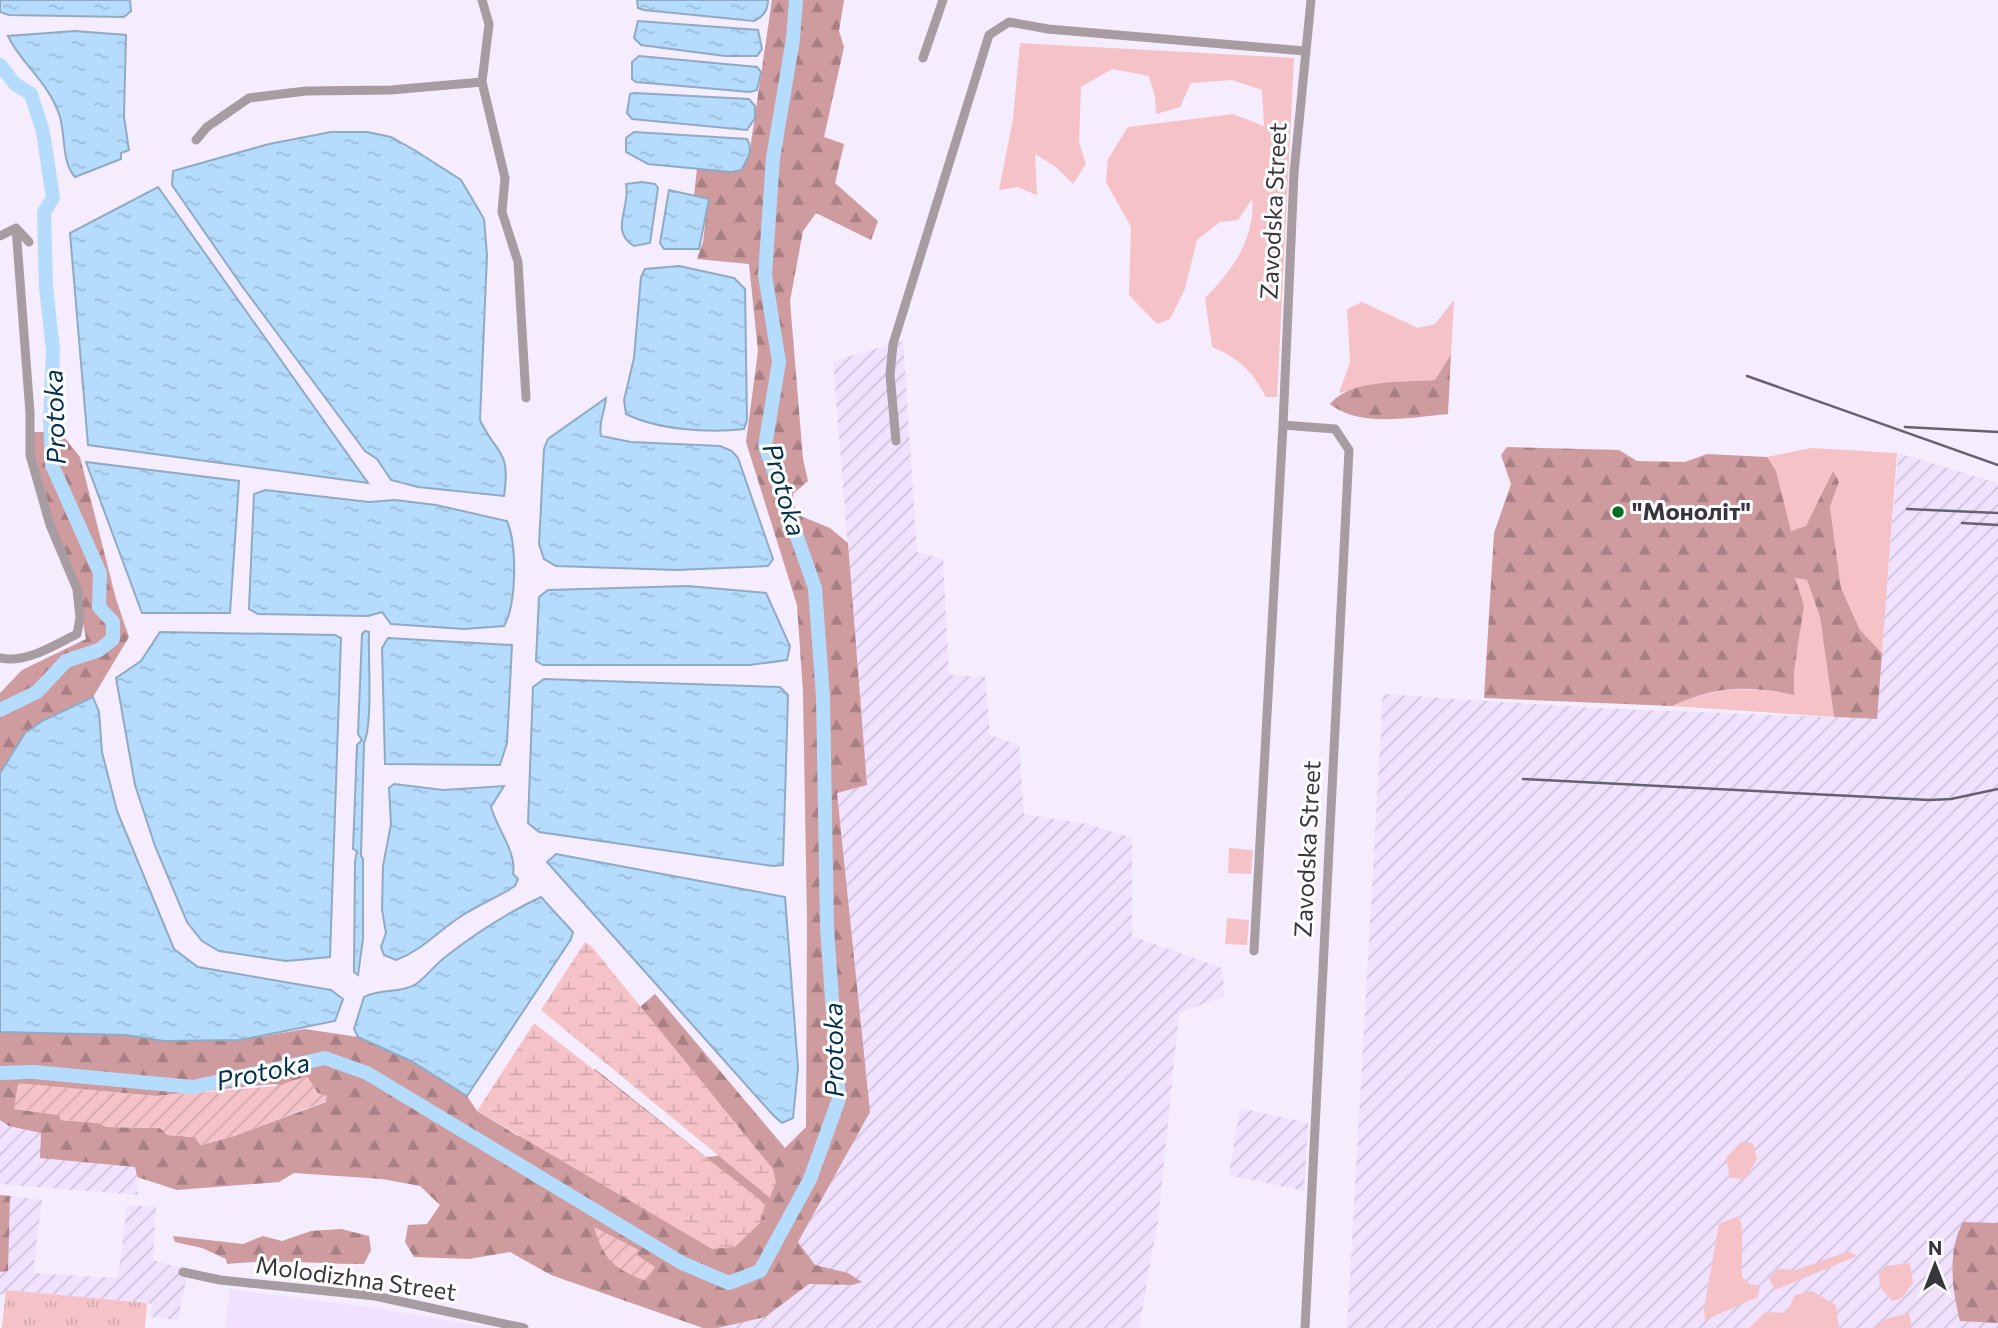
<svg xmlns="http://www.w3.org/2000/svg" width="1998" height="1328" viewBox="0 0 1998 1328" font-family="Commissioner,sans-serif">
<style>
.built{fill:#f0e1fe}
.industrial{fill:url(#industrial-furrows)}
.grass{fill:#f5c3c7}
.forest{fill:url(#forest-firs);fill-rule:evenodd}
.wetland{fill:url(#wetland-marsh)}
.park{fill:url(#park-tufts)}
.garden{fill:url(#garden-furrows)}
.water{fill:url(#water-ripples);stroke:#90aac4;stroke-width:2}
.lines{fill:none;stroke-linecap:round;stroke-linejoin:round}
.river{stroke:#b5dcfd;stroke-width:14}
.minor{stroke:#a79ca2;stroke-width:9}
.rail{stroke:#66616c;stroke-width:2.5}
.poi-dot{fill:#047021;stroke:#fff;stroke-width:2.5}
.labels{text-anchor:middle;stroke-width:6;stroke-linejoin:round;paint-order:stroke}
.street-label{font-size:24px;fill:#39353e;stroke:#fff}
.poi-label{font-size:24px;font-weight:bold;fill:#39353e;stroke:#fff;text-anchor:start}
.water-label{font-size:26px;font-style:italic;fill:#002e4d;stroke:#fff}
</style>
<defs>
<pattern id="industrial-furrows" width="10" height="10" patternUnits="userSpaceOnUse" patternTransform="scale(1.75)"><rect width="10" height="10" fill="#f0e1fe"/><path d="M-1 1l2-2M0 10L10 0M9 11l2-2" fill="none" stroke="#cfc2db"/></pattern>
<pattern id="forest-firs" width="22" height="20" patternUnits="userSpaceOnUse" patternTransform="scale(1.75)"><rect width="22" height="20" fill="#ce9b9f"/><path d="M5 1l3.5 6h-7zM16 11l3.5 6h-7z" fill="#a87f83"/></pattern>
<pattern id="wetland-marsh" width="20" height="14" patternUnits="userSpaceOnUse" patternTransform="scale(1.75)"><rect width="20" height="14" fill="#f5c3c7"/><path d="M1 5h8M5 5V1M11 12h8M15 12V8" fill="none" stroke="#d3a8ac"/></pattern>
<pattern id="park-tufts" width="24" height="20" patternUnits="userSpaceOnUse" patternTransform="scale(1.75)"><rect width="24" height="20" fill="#f5c3c7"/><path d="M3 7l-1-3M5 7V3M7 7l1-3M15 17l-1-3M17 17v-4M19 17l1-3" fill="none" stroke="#d3a8ac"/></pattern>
<pattern id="garden-furrows" width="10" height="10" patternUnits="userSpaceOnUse" patternTransform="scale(1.75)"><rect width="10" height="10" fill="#f5c3c7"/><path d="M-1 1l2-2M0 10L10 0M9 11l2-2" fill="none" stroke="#d3a8ac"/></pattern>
<pattern id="water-ripples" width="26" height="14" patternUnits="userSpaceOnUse" patternTransform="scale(1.75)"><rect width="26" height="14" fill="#b5dcfd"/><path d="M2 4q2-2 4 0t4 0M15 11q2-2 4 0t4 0" fill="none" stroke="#9cbdda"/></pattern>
</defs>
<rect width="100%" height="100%" fill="#f5ecfe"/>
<path class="built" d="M230 1289 376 1308 493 1328H225Z"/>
<path class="industrial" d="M903 341 917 552 943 559 949 675 985 677 990 735 1019 745 1024 814 1087 824 1132 838V936L1222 968 1225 996 1179 1013 1158 1221 1139 1328H724L806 1278 789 1258 869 1112 837 793 867 784 833 361Z
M1898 453 1998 483V1328H1347L1383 694 1594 708 1876 719Z
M1240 1108 1308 1123 1304 1191 1229 1175Z
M0 1120 9 1126 42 1133 41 1158 135 1167 138 1195 0 1184Z
M10 1196 42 1200 33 1273 118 1278 127 1205 156 1207 153 1260 188 1270 178 1320 151 1317 152 1304 147 1303 6 1290 5 1295 0 1294V1272L8 1270Z"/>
<path class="grass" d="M1020 43 1294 58 1277 397H1266C1252 371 1240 359 1212 347L1205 298C1231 272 1256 238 1252 199L1238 220 1220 222 1197 240 1185 289 1170 319 1157 324 1129 295 1131 227 1106 182 1108 159 1128 127 1233 114 1264 126 1262 90 1232 80 1191 83 1180 107 1156 114 1155 97 1149 76 1112 69 1081 87 1079 142 1086 164 1073 184 1056 167 1035 154 1037 195 1017 187 999 190 1013 119Z
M1454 300 1451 354 1435 380 1377 385 1339 393 1350 362 1347 309 1362 302 1418 328 1435 324Z
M1811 448 1897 453 1882 653 1860 630 1841 588 1830 507 1839 483 1833 472 1806 527 1790 531 1767 457Z
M1794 578 1807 580 1820 617 1834 717 1672 706C1717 686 1747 686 1794 695V672L1800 633Z
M1229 848 1253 850 1251 874 1228 873Z
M1227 918 1249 920 1247 945 1225 944Z
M1741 1142 1753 1143 1757 1159 1745 1179 1730 1178 1726 1158Z
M1738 1216 1742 1226V1277L1750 1284 1760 1286 1758 1297 1705 1320 1704 1308 1719 1224Z
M1849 1251 1857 1256 1775 1290 1769 1278 1778 1269 1796 1270Z
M1910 1263 1913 1283 1902 1298 1892 1301 1880 1287 1879 1273 1886 1266Z
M1812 1291 1836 1305 1839 1328H1749L1765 1312 1786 1313 1795 1295Z
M1909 1313 1912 1328H1874L1885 1319Z"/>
<path class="forest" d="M772 0H844L839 31 844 47 824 137 844 144 835 183 878 221 871 240 816 213 803 231 790 301 803 459 808 481 793 494 796 514 830 528 848 543 867 785 837 793 870 1112 798 1242 815 1265 848 1273 862 1282 852 1285 809 1284 765 1317 718 1328H703L551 1275 510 1252 469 1259 414 1257 405 1242 408 1225 427 1224 440 1205 420 1186 382 1179 294 1173 279 1182 177 1190 137 1177 135 1167 40 1158 41 1133 9 1126 0 1120V1032L126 1035 164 1041 240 1040 305 1029 358 1037 411 1061 467 1096 477 1111 518 1136 595 1069 706 1157 718 1156 624 1012 640 1007 655 994 785 1148 806 1127 807 922 803 692 797 605 746 442 758 351 749 264 697 259 703 242 708 199 694 195 697 169 731 172 749 156ZM18 1084 156 1096 274 1084 326 1096V1102L234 1136 201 1145 195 1137 168 1135 160 1128 107 1127 99 1123 61 1120 60 1115 15 1109Z
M1451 354 1448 414C1413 417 1359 428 1330 404 1351 378 1404 383 1435 380Z
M30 432H60L80 457 116 599 129 637 93 697 44 720 14 750 0 773V693L22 670 86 639 77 589 30 455Z
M1507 447 1619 450 1637 461 1685 462 1707 454 1767 457 1776 471 1791 531 1806 526 1833 471 1839 482 1830 507 1841 588 1860 630 1882 653 1877 719 1834 717 1820 617 1807 580 1795 578 1804 605 1794 672V695C1747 685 1716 686 1672 706L1484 698 1494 533 1511 484 1501 455Z
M0 1195 10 1196 8 1271 0 1272Z
M1963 1222 1998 1223V1323L1960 1321C1952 1290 1947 1251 1963 1222Z
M341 1229 369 1236 371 1250 364 1264C318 1264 272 1259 227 1264L226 1259 202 1248 175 1242 173 1236 243 1244 263 1236 282 1241 311 1231Z"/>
<path class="wetland" d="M585 942 592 947 773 1169 776 1182 770 1198 541 1010Z
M534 1023 758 1198 765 1205 760 1223 735 1247 712 1249 477 1111Z"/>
<path class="park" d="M6 1290 147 1303 145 1328H2Z"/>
<path class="garden" d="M307 1076 318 1093 327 1096 326 1101 234 1136 200 1145 195 1137 168 1135 160 1128 106 1127 98 1123 61 1120 59 1115 14 1109 18 1083 156 1096 277 1086Z
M594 1227 639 1250 637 1255 655 1267 646 1281C614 1269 604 1260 594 1227Z"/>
<path class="water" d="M0 0H130L131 11 124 17 9 15 0 12Z
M637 0H768C768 10 763 17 754 21L644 10 638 8Z
M638 21 758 30 762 49 757 56H725L641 45 634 38Z
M75 31 126 35 124 117 129 150 121 153V159L75 177C61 162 66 133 59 114 47 80 21 64 8 36Z
M639 56 757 67 761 72 757 90 750 92 636 82 632 79V62Z
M634 93 749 99 755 106V118L747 130 632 119 627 113 630 94Z
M331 132H367L391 137 416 151 461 180 484 219 487 255 480 420C497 456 511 449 504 496L418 487 391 480 377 459 365 451 242 286 172 185 173 171 269 144Z
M634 132 747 139C754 150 747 160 741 170L731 172 648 164 626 152V138Z
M642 182 655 184 658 188 650 243 634 246C609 231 631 207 626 184Z
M158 187 368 483 88 445 70 233Z
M669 190 709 199 699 249H664L660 243Z
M679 266 734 278 745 289 747 420 744 429C708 433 658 430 626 414L624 400 634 358 641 277 645 269Z
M606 398C605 412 598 422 601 436L631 442 720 446 732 451 738 458 773 559 768 566 677 570 556 566 544 559 539 544 544 449 548 439Z
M86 462 239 481 230 613H142Z
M265 490 369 502 395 500 436 505 507 521C517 545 517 603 504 626L464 629 391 624 382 612 368 616 258 614 249 609 254 494Z
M688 586 766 593 790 646 787 660 750 665H543L536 661 539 597 548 590Z
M365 631 369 632C368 659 373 723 364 743L361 856 363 859V939L358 975 354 972 355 861 357 851 353 849 357 745 362 740 358 734 362 634Z
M160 632 335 635 341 638 330 957 286 961 219 951 202 941 187 922 155 846 135 785 116 678 141 661Z
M388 638 512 645 507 743 500 765 385 764 382 648Z
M544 679 780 687 788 695 783 865 773 866 539 832 528 823 533 687Z
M93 697 99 712 102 752 117 811 174 949 198 967 331 990 343 999 335 1021 240 1040 164 1041 126 1035 0 1032V773L25 733 44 720Z
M394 784 443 790 504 786 491 807C497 829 517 852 513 874L518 879 515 886C498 897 480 904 463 915 439 930 423 950 396 960L384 955 381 947 386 933 382 910 383 866 391 824 389 788Z
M556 854 785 897 798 1068 793 1118 782 1123 773 1115 547 862Z
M541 897 573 932 571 939 467 1096 411 1061 358 1037 354 1029 364 997C380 988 400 994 416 984 426 977 434 966 444 958 473 935 507 913 541 897Z"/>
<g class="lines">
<path class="river" d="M0 65 15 84 31 94 43 132 53 198 44 212 46 287 53 350 50 420 52 465 100 573 99 607 113 622V639L99 650 66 661 37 692 0 710
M0 1073 34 1072 193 1087 325 1058 367 1073 682 1263 729 1283 760 1271 810 1179 839 1099 827 928 823 697 815 588 765 446 779 362 765 275 773 158 793 39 796 0"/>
<path class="minor" d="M482 0 489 24 482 82 505 178 502 212 518 262 526 398
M923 58 943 0
M196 140 207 127 249 98 306 91 391 90 482 82
M0 236 16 228 29 242
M896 441 890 375 893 344 989 35 1009 22 1048 29 1305 51
M0 658C26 664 54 645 77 634L80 618 77 589 50 525 30 455V413L16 228
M1254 951 1283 425
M183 1272 220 1280 375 1296 524 1328
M1305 1328 1349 450 1335 429 1283 425 1294 173 1311 0"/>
<path class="rail" d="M1747 376 1998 465
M1905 427 1998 432
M1907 509 1998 513
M1962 523 1998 525
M1523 779 1929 800 1951 799 1998 789"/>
</g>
<circle class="poi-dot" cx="1618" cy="512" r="7"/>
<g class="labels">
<g class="street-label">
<text transform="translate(1274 211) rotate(-87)" y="8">Zavodska Street</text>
<text transform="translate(1308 849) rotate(-87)" y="8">Zavodska Street</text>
<text transform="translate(356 1279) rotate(8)" y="8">Molodizhna Street</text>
</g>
<g class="poi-label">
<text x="1632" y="520">"Моноліт"</text>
</g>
<g class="water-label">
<text transform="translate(55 417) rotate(-92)" y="9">Protoka</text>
<text transform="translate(784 490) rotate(74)" y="9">Protoka</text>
<text transform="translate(834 1050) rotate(-91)" y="9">Protoka</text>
<text transform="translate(263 1072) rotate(-12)" y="9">Protoka</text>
</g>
</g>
<g transform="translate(1935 1265)" stroke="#ffffff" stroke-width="5" paint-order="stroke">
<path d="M0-5L12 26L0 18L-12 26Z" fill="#39353e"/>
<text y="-10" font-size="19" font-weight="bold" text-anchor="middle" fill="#39353e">N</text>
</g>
</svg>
